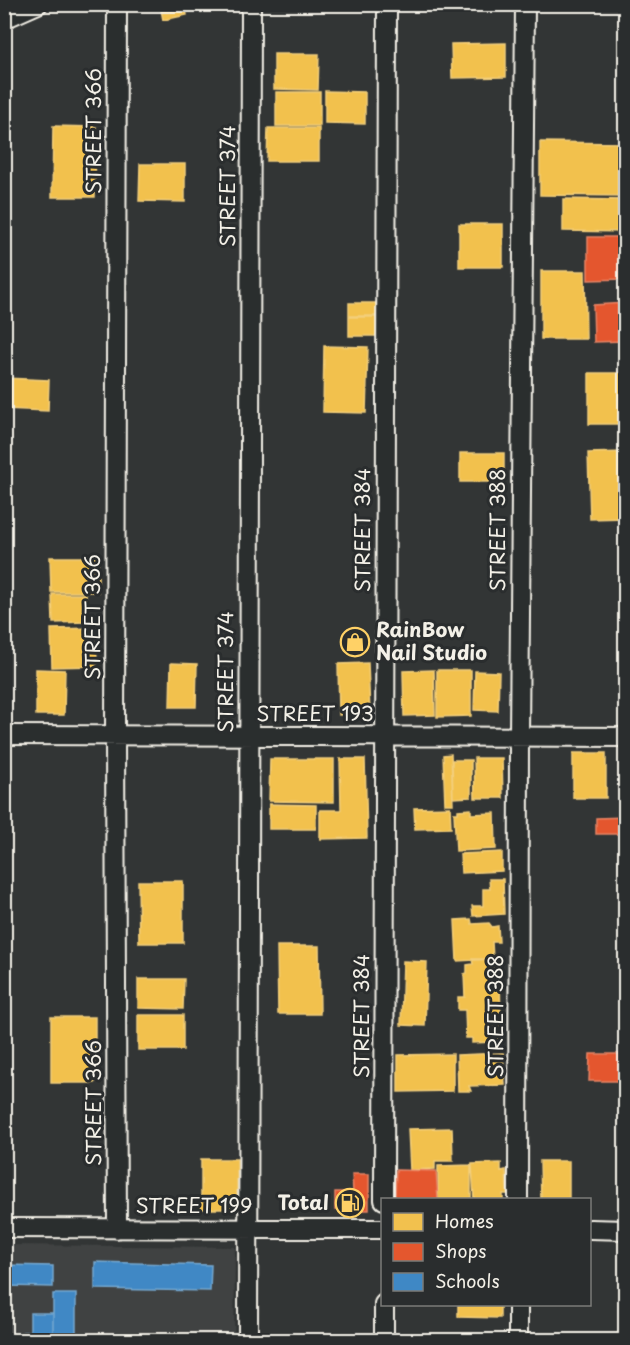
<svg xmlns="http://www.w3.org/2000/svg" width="630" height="1345" viewBox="0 0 630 1345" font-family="'Playpen Sans',sans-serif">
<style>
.built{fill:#404242}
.homes{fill:#f2c14e;stroke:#f3cf7c;stroke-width:1.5}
.shops{fill:#e4572e;stroke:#e98566;stroke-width:1.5}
.schools{fill:#3f88c5;stroke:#75a8d0;stroke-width:1.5}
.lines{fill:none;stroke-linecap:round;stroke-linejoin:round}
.minor-casing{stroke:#f4f1e8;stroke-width:22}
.minor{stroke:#2a2d2e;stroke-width:18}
.labels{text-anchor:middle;stroke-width:6;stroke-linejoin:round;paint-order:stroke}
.street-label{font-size:20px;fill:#f4f1e8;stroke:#2a2d2e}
.poi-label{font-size:20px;font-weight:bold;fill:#f4f1e8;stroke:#2a2d2e;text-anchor:start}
</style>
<rect width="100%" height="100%" fill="#323535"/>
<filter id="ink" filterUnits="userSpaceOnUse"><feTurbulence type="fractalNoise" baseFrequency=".0167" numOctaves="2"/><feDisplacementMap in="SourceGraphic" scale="12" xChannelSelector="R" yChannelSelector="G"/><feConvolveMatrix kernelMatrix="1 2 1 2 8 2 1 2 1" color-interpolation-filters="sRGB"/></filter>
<g filter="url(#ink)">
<path class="built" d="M5 1245 235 1247 234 1340H5Z"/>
<path class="homes" d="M160 4H185L187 15 163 20Z
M506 43V77L452 78 451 44Z
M274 54H319L318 90 274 89Z
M325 91 365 92V124L325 123Z
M276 92H320V126H276Z
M53 126 96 127 95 197H52Z
M268 128H319V161H267Z
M540 142 626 143V196L540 195Z
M140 164H185V202L139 201Z
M563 199 626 200V232L563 231Z
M459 224H503V267H459Z
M541 271H585L586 339H541Z
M349 303H381V316H349Z
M349 317H381L382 336H349Z
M324 346 368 347 366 413 323 412Z
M589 373H626V424H589Z
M4 378 49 380 48 411 4 409Z
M626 452V518L590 519 588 453Z
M460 453H504V482H460Z
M50 557H98V592H51Z
M52 594H86V622L53 623Z
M96 628 97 666 52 667 51 629Z
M171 663 197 664 196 707H170Z
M368 663 370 714 339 715 338 664Z
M36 669 65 670 64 715H36Z
M434 670 435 715 404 716 403 671Z
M437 670H471V716L437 717Z
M475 671 499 672 498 711 474 710Z
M573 753H606V798H573Z
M451 754 453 804H445L443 755Z
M474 758H502L503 798H475Z
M270 759H334V802L269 801Z
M340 759H365L367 838 320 839V810H341Z
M452 760H471V797L453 798Z
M269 804 316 805V829H269Z
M450 807 451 828 415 829 414 808Z
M471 809V814L495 813 496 849 456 851 454 813H458V810Z
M502 852V871L461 873 460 854Z
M489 879H503L504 914 473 916 472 906H483V889H490Z
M138 881H183V943H139Z
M471 919 472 924 489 923 492 927 498 926 499 942H492L493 959 457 961 455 920Z
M277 946H319L320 1014H278Z
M472 959H495V964H500L501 1038H495V1042L472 1043V1038H466L465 1010H458V997H465L464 974 467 973V965L473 964Z
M403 961 427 962 425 1026 401 1025Z
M138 979H184L183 1009 138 1008Z
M138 1015H183V1050H138Z
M51 1017H95V1083H51Z
M503 1053 505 1085 469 1086 471 1091H458L457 1055Z
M453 1054V1091L398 1092V1055Z
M452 1128 453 1161H435V1169L410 1170 408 1129Z
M201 1159H237V1209H201Z
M540 1161H569V1200H541Z
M501 1163V1171L506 1170 507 1194H503V1200H474L472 1164Z
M471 1165V1200H438V1166Z
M458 1304H500V1318L458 1317Z"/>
<path class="shops" d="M588 237H626V279L588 280Z
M626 303V341L594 342 593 305Z
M626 817V834H596V818Z
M590 1054H626V1081H589Z
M396 1170 436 1171 438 1200H395Z
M352 1174H369V1210H335V1192H353Z"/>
<path class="schools" d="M95 1262 211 1265 210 1291 95 1289Z
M4 1265 53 1266V1287L4 1286Z
M53 1294H76V1340H53Z
M30 1313H53V1340H23V1332H30Z"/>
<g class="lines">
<g class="minor-casing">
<path id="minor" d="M117 4 115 736 117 1229
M4 19 38 4
M4 735 626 737
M384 1200 387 4
M518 1200 519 737 525 4
M4 1228 382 1229
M590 1229 626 1230
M248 1340 251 4
M384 1340V1304
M518 1340V1304"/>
</g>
<use href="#minor" class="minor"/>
</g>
</g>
<defs>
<g id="shop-ring" transform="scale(1.5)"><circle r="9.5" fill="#2a2d2e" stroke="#ffd166" stroke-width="1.5"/><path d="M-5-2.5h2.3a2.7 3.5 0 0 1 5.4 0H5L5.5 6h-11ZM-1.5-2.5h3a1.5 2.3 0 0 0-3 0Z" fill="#ffd166"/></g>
<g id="fuel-ring" transform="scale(1.5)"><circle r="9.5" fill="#2a2d2e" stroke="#ffd166" stroke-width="1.5"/><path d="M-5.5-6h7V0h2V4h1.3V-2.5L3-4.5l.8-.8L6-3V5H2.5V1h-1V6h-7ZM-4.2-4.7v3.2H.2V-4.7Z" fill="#ffd166"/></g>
</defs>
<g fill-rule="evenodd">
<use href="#shop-ring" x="355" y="642"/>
<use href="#fuel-ring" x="350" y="1203"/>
</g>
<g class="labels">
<g class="street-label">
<text transform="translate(94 131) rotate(-90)" y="7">STREET 366</text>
<text transform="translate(228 186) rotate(-90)" y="7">STREET 374</text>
<text transform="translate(363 530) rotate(-90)" y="7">STREET 384</text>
<text transform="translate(498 530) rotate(-90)" y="7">STREET 388</text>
<text transform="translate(93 617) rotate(-90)" y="7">STREET 366</text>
<text transform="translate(226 672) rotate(-90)" y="7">STREET 374</text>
<text x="315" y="721">STREET 193</text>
<text transform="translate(362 1016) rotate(-90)" y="7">STREET 384</text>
<text transform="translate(496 1016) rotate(-90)" y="7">STREET 388</text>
<text transform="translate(94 1103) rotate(-90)" y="7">STREET 366</text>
<text x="194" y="1213">STREET 199</text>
</g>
<g class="poi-label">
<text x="376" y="637">RainBow<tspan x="376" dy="23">Nail Studio</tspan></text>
<text x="329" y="1210" text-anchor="end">Total</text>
</g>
</g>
<rect width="630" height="1345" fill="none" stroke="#2a2d2e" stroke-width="24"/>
<rect x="12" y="12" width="606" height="1321" fill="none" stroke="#f4f1e8" stroke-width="2" filter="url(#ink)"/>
<rect x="381" y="1198" width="210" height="108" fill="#2a2d2e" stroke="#7b7b78" stroke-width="1.5"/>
<rect x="393" y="1213" width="30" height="18" fill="#f2c14e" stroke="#7b7b78" stroke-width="1.5"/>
<text x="435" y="1228" font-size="18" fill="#f4f1e8">Homes</text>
<rect x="393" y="1243" width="30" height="18" fill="#e4572e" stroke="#7b7b78" stroke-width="1.5"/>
<text x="435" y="1258" font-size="18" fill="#f4f1e8">Shops</text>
<rect x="393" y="1273" width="30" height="18" fill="#3f88c5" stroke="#7b7b78" stroke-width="1.5"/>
<text x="435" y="1288" font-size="18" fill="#f4f1e8">Schools</text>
</svg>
